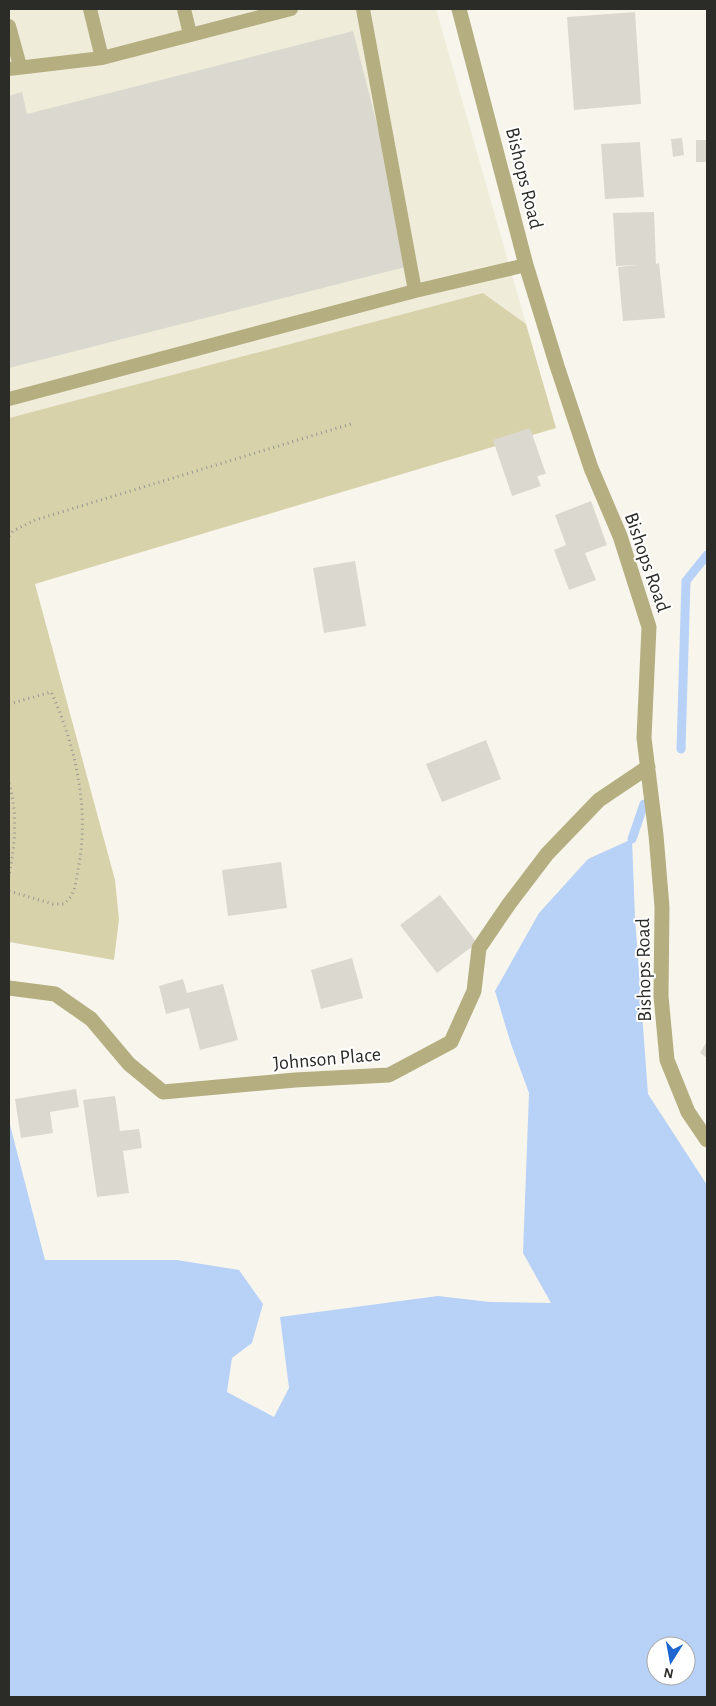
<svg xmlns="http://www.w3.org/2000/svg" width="716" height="1706" viewBox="0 0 716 1706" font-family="'Alegreya Sans',sans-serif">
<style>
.built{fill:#efecda}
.green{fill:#d8d2ab}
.water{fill:#b8d1f7;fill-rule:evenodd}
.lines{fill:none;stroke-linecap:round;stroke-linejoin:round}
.stream{stroke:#b8d1f7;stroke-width:9}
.building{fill:#dbd9cf}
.path{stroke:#97968f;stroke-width:3;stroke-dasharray:1 4;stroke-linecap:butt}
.lane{stroke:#b5ae81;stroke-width:14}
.street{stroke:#b5ae81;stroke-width:15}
.labels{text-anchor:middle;stroke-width:4;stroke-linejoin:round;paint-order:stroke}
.street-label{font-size:20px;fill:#2b2b27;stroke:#fff}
</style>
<rect width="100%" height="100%" fill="#f8f6ec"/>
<path class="built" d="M9 9H436L526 324 483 293 9 418Z"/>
<path class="green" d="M483 293 526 324 556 428 35 584 115 880 119 919 114 960 9 942V418Z"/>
<path class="water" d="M632 839 635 918 648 1094 707 1185V1697H9V1121L45 1260H177L239 1270 263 1304 252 1343 232 1358 227 1392 274 1417 289 1388 280 1317 438 1296 490 1302 551 1303 523 1253 529 1093 511 1044 495 991 539 913 588 859ZM656 1646H686V1676H656Z"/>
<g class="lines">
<path class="stream" d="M681 749 686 581 707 555
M632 839 644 804"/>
</g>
<path class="building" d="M635 12 641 104 574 110 567 17Z
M353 31 413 265 9 368V96L22 92 27 114Z
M682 138 684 155 673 157 671 139Z
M696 140H707V162H696Z
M640 142 644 197 605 199 601 144Z
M654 212 656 264 659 263 665 318 623 321 618 267 638 265 616 266 613 213Z
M530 428 546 474 537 476 541 486 512 496 493 440Z
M591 501 607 545 585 553 596 580 569 590 554 550 566 545 555 515Z
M355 561 366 626 324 633 313 568Z
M486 740 501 779 442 802 426 764Z
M281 862 287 908 228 916 222 870Z
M440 895 477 943 437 973 400 925Z
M352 958 363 998 321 1009 311 970Z
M183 979 187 993 223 984 238 1040 200 1050 189 1008 166 1014 159 986Z
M707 1041V1058L700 1053Z
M76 1089 79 1107 50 1112 53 1133 21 1138 15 1099Z
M115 1096 120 1131 139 1129 142 1148 123 1151 129 1193 97 1197 83 1100Z"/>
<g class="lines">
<path class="path" d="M9 536 13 531 35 520 354 423
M9 704 51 692C76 746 90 811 78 870 75 885 76 893 64 904H53L9 891
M9 783C18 815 15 844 9 876"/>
<path class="lane" d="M90 9 102 58
M184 9 190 34
M363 9 415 291
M9 26 20 66
M9 69 102 58 291 9
M9 399 415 291 526 265"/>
<path class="street" d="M459 9 526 265 557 366 591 468 620 536 649 627 644 738 656 835 662 907 661 996 667 1060 688 1112 707 1140
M9 988 55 994 91 1019 129 1064 163 1092 295 1080 389 1075 451 1042 474 991 479 948 509 904 547 854 599 800 648 767"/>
</g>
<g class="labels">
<g class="street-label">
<text transform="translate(525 178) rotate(76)" y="7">Bishops Road</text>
<text transform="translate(648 562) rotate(71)" y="7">Bishops Road</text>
<text transform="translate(643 970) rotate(-91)" y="7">Bishops Road</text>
<text transform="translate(327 1058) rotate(-5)" y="7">Johnson Place</text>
</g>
</g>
<rect width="716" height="1706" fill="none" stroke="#2b2b27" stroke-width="20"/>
<g transform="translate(671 1661) rotate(191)"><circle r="24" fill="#ffffff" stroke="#aaaaa9"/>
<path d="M0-4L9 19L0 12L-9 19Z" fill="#1d65d1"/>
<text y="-8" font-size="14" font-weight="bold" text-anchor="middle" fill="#2b2b27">N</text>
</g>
</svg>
